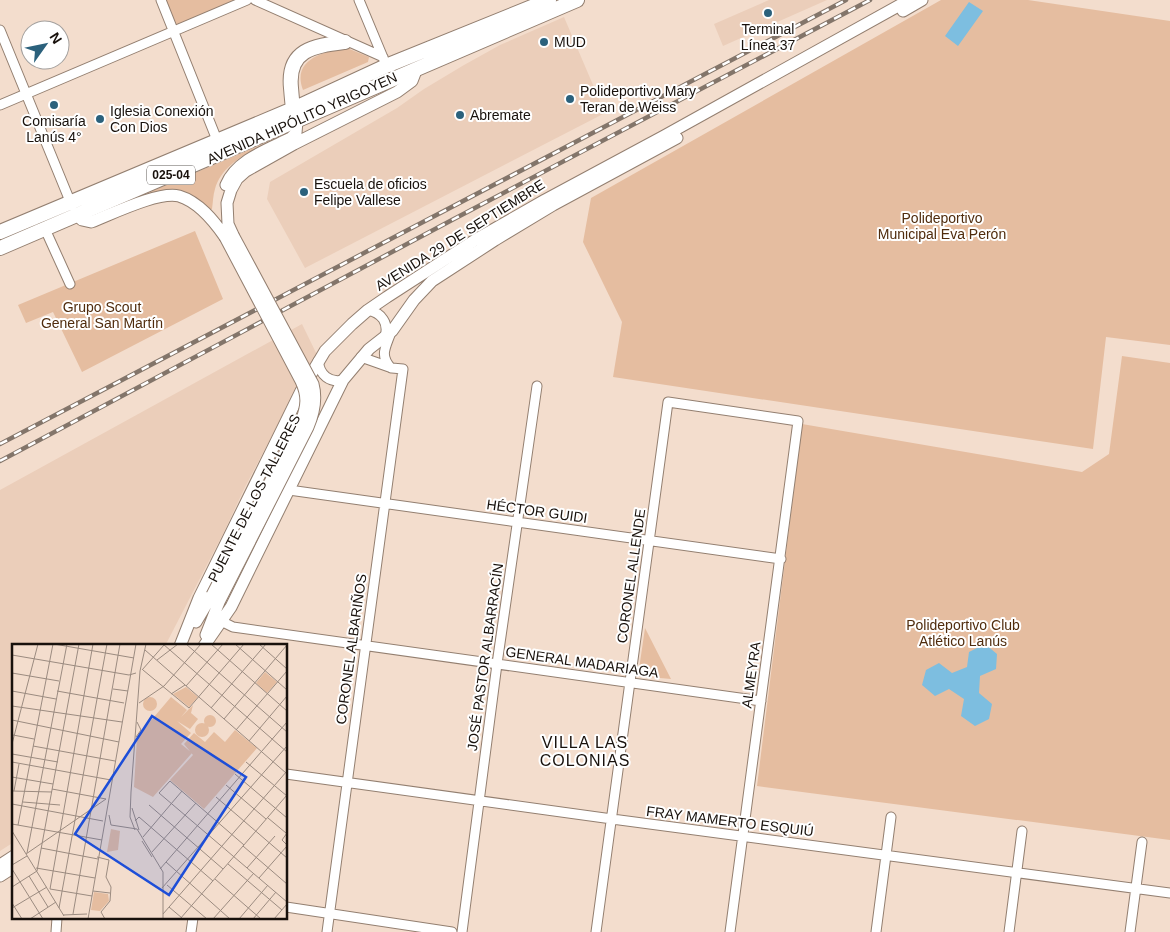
<svg xmlns="http://www.w3.org/2000/svg" width="1170" height="932" viewBox="0 0 1170 932" font-family="Helvetica,sans-serif">
<style>
.built{fill:#ebceba}
.green{fill:#e5bda0}
.water{fill:#7dbee0}
.lines{fill:none;stroke-linecap:round;stroke-linejoin:round}
.street-casing{stroke:#937f70;stroke-width:11}
.secondary-casing{stroke:#937f70;stroke-width:13}
.primary-casing{stroke:#937f70;stroke-width:16}
.street{stroke:#fff;stroke-width:9}
.secondary{stroke:#fff;stroke-width:11}
.primary{stroke:#fff;stroke-width:14}
.rail-casing{stroke:#83756a;stroke-width:4.5}
.rail{stroke:#fff;stroke-width:2.5;stroke-dasharray:8;stroke-linecap:butt}
.secondary-bridge-casing{stroke:#937f70;stroke-width:13;stroke-linecap:butt}
.secondary-bridge{stroke:#fff;stroke-width:11}
.poi-dot{fill:#2b617c;stroke:#fff;stroke-width:2}
.labels{text-anchor:middle;stroke-width:4;stroke-linejoin:round;paint-order:stroke}
.shield{fill:#fff;stroke:#5d5855;stroke-width:1}
.shield-label{font-size:12px;font-weight:bold;fill:#18110c}
.poi-label{font-size:14px;fill:#18110c;stroke:#fff;text-anchor:start}
.street-label{font-size:14px;fill:#18110c;stroke:#fff}
.park-label{font-size:14px;fill:#502c0d;stroke:#fff}
.quarter-label{font-size:16px;letter-spacing:1px;fill:#18110c;stroke:#fff}
.inset-road{fill:none;stroke:#9b8b80;stroke-width:1}
.view{fill:#1d4ed8;fill-opacity:0.15;stroke:#1d4ed8;stroke-width:2.5}
.inset-edge{fill:none;stroke:#18110c;stroke-width:2.5}
</style>
<rect width="100%" height="100%" fill="#f3ddcd"/>
<path class="built" d="M769 0H827L723 46 714 24Z
M564 17 605 113 305 268 267 199 270 182 397 108 424 89 464 65 500 45Z
M302 324 320 361 296 390 245 487 224 532 165 646H14V842L0 851V490Z"/>
<path class="green" d="M165 0H236L176 26Z
M941 0H1028L1170 21V345L1106 337 1093 449 613 377 622 322 583 242 591 198Z
M347 48 369 57 368 62 303 90C291 59 325 51 347 48Z
M284 135C260 147 223 160 215 189 213 195 213 202 212 209L210 210 185 195 117 206Z
M195 231 223 299 82 372 53 312 26 323 18 305Z
M1122 356 1170 363V840L757 786 802 424 1082 472 1109 454Z
M645 628 671 679 638 676Z"/>
<path class="water" d="M969 2 983 11 958 46 945 36Z
M985 644 997 654 996 669 980 676 979 693 992 704 989 719 975 726 961 716 964 699 949 689 935 696 922 685 926 670 939 663 952 673 967 667 969 652Z"/>
<g class="lines">
<g class="street-casing">
<path id="street" d="M161 0 217 140
M255 0 383 57
M359 0 384 60
M0 30 72 206
M0 105 247 0
M45 229 70 284
M368 310C382 313 389 323 385 337
M391 332C386 347 379 355 391 368
M318 361C320 375 329 383 343 380
M289 490 781 559
M221 621 233 627 761 701
M286 774 612 819 1170 893
M286 907 452 932
M56 932 57 918
M191 932 193 918
M327 932 403 369 392 368 361 357
M462 932 497 664 537 386
M596 932 668 402 798 421 730 932
M876 932 891 817
M1009 932 1022 831
M1130 932 1142 842"/>
</g>
<g class="secondary-casing">
<path id="secondary" d="M903 11 922 0
M226 185C236 160 269 149 291 138L296 133 297 121
M77 215 82 220 91 222C112 214 158 191 179 196 199 202 214 221 225 237
M233 235 228 224 227 203 231 190 237 179 246 171 294 144 397 92 412 81 417 68
M196 622 212 595
M206 635 219 602
M180 646 199 598 301 391 325 351 352 324 368 310 387 297 475 240 545 200 664 136 909 0
M204 646 231 607 343 380 369 349 392 331 414 300 432 281 495 240 553 205 677 138
M0 865 14 856
M0 876 14 867"/>
</g>
<g class="primary-casing">
<path id="primary" d="M295 116C292 107 292 98 291 88 287 49 314 46 345 42
M0 232 293 109 386 66 549 0
M0 248 577 0"/>
</g>
<use href="#street" class="street"/>
<use href="#secondary" class="secondary"/>
<use href="#primary" class="primary"/>
<g class="rail-casing">
<path id="rail" d="M0 444 846 0
M0 461 452 220 870 0"/>
</g>
<use href="#rail" class="rail"/>
<g class="secondary-bridge-casing">
<path id="secondary-bridge" d="M212 595 301 422C307 406 308 396 301 381L225 237
M219 602 308 427C314 413 317 399 313 384L233 235"/>
</g>
<use href="#secondary-bridge" class="secondary-bridge"/>
</g>
<g class="poi-dot">
<circle cx="768" cy="13" r="5"/>
<circle cx="544" cy="42" r="5"/>
<circle cx="570" cy="99" r="5"/>
<circle cx="54" cy="105" r="5"/>
<circle cx="460" cy="115" r="5"/>
<circle cx="100" cy="119" r="5"/>
<circle cx="304" cy="192" r="5"/>
</g>
<g class="labels">
<rect class="shield" x="147" y="165.5" width="48" height="19" rx="4"/>
<g class="shield-label">
<text x="171" y="179">025-04</text>
</g>
<g class="poi-label">
<text x="768" y="34" text-anchor="middle">Terminal<tspan x="768" dy="16">Línea 37</tspan></text>
<text x="554" y="47">MUD</text>
<text x="580" y="96">Polideportivo Mary<tspan x="580" dy="16">Teran de Weiss</tspan></text>
<text x="110" y="116">Iglesia Conexión<tspan x="110" dy="16">Con Dios</tspan></text>
<text x="470" y="120">Abremate</text>
<text x="54" y="126" text-anchor="middle">Comisaría<tspan x="54" dy="16">Lanús 4°</tspan></text>
<text x="314" y="189">Escuela de oficios<tspan x="314" dy="16">Felipe Vallese</tspan></text>
</g>
<g class="street-label">
<text transform="translate(302 118) rotate(-24)" y="5">AVENIDA HIPÓLITO YRIGOYEN</text>
<text transform="translate(460 235) rotate(-32)" y="5">AVENIDA 29 DE SEPTIEMBRE</text>
<text transform="translate(254 498) rotate(-63)" y="5">PUENTE DE LOS TALLERES</text>
<text transform="translate(537 511) rotate(8)" y="5">HÉCTOR GUIDI</text>
<text transform="translate(631 576) rotate(-82)" y="5">CORONEL ALLENDE</text>
<text transform="translate(351 649) rotate(-82)" y="5">CORONEL ALBARIÑOS</text>
<text transform="translate(485 657) rotate(-82)" y="5">JOSÉ PASTOR ALBARRACÍN</text>
<text transform="translate(582 662) rotate(8)" y="5">GENERAL MADARIAGA</text>
<text transform="translate(751 675) rotate(-82)" y="5">ALMEYRA</text>
<text transform="translate(730 821) rotate(7)" y="5">FRAY MAMERTO ESQUIÚ</text>
</g>
<g class="park-label">
<text x="942" y="223">Polideportivo<tspan x="942" dy="16">Municipal Eva Perón</tspan></text>
<text x="102" y="312">Grupo Scout<tspan x="102" dy="16">General San Martín</tspan></text>
<text x="963" y="630">Polideportivo Club<tspan x="963" dy="16">Atlético Lanús</tspan></text>
</g>
<g class="quarter-label">
<text x="585" y="748">VILLA LAS<tspan x="585" dy="18">COLONIAS</tspan></text>
</g>
</g>
<g transform="translate(12 644)">
<rect width="275" height="275" fill="#f3ddcd"/>
<path d="M253 28 265 38 255 49 244 39ZM174 43 186 53 177 63 161 50ZM159 53 175 66 169 73 181 61 179 69 186 75 178 85 165 77 179 89 169 100 180 109 141 153 122 143 125 93ZM131 60a7 7 0 1 1 14 0a7 7 0 1 1-14 0ZM192 77a6 6 0 1 1 12 0a6 6 0 1 1-12 0ZM183 86a7 7 0 1 1 14 0a7 7 0 1 1-14 0ZM223 86 245 104 192 165 158 136 181 111 172 100 182 89 193 98 202 88 213 98ZM99 185 108 187 106 206 95 208ZM82 248 96 250 97 257 88 267 79 266Z" fill="#e5bda0"/>
<path class="inset-road" d="M42 0 122 14M151 0 275 108M174 0 275 88M199 0 275 67M223 0 275 46M247 0 275 25M133 6 274 129M0 11 117 31 124 29M145 16 166 0M130 26 152 1M131 26 177 64 232 0M0 29 47 37M174 42 211 0M101 45 116 47M0 47 44 55M45 47 112 59M159 50 173 41M127 59 152 42 189 0M0 62 110 78M199 64 254 0M212 75 275 1M0 76 107 98M224 86 275 27M1 91 22 95M124 93 129 86 125 78M237 97 275 52M0 100 26 0M21 102 103 117M0 110 46 118M0 118 99 136M234 118 275 152M223 130 275 174M0 133 41 140M214 141 254 175M40 145 94 155M0 147 40 148M2 147 7 120M204 153 275 214M11 158 48 161M0 160 91 177M137 161 211 225M120 164 127 186M97 171 99 181 125 185 151 228V275M256 174 274 189M123 177 127 173 201 237M0 180 90 196M6 181 41 0M123 186 118 173 119 148 128 27 134 0M0 187 52 272M275 189 270 196 275 201M131 193 170 147M130 197 140 213M232 201 158 137 147 149 275 258M231 202 275 240M29 204 86 215M140 208 184 159M15 209 55 0M14 210 94 155M85 213 97 216 94 233 99 243 98 257 89 268 93 275M154 218 218 275M216 220 270 266M0 221 15 212M24 224 83 234M235 224 263 192M0 225 31 275M148 225 275 78M17 232 36 263M247 234 275 202M203 235 249 275M155 241 195 275M0 243 25 227 67 0M150 244 275 102M38 245 81 0M38 245 80 252M81 247 98 249M0 259 10 275M157 263 170 274M0 264 35 243M47 264 95 0M61 270 108 0M151 270 275 127M51 271 75 270M18 275 44 258M76 275 124 0M168 275 275 151M201 275 242 229M227 275 256 241M241 275 264 248M262 275 275 260"/>
<path class="view" d="M140 72 234 133 157 251 63 190Z"/>
<rect width="275" height="275" class="inset-edge"/>
</g>
<g transform="translate(45 45) rotate(57)"><circle r="24" fill="#ffffff" stroke="#a3a09e"/>
<path d="M0-4L9 19L0 12L-9 19Z" fill="#2b617c"/>
<text y="-8" font-size="14" font-weight="bold" text-anchor="middle" fill="#18110c">N</text>
</g>
</svg>
